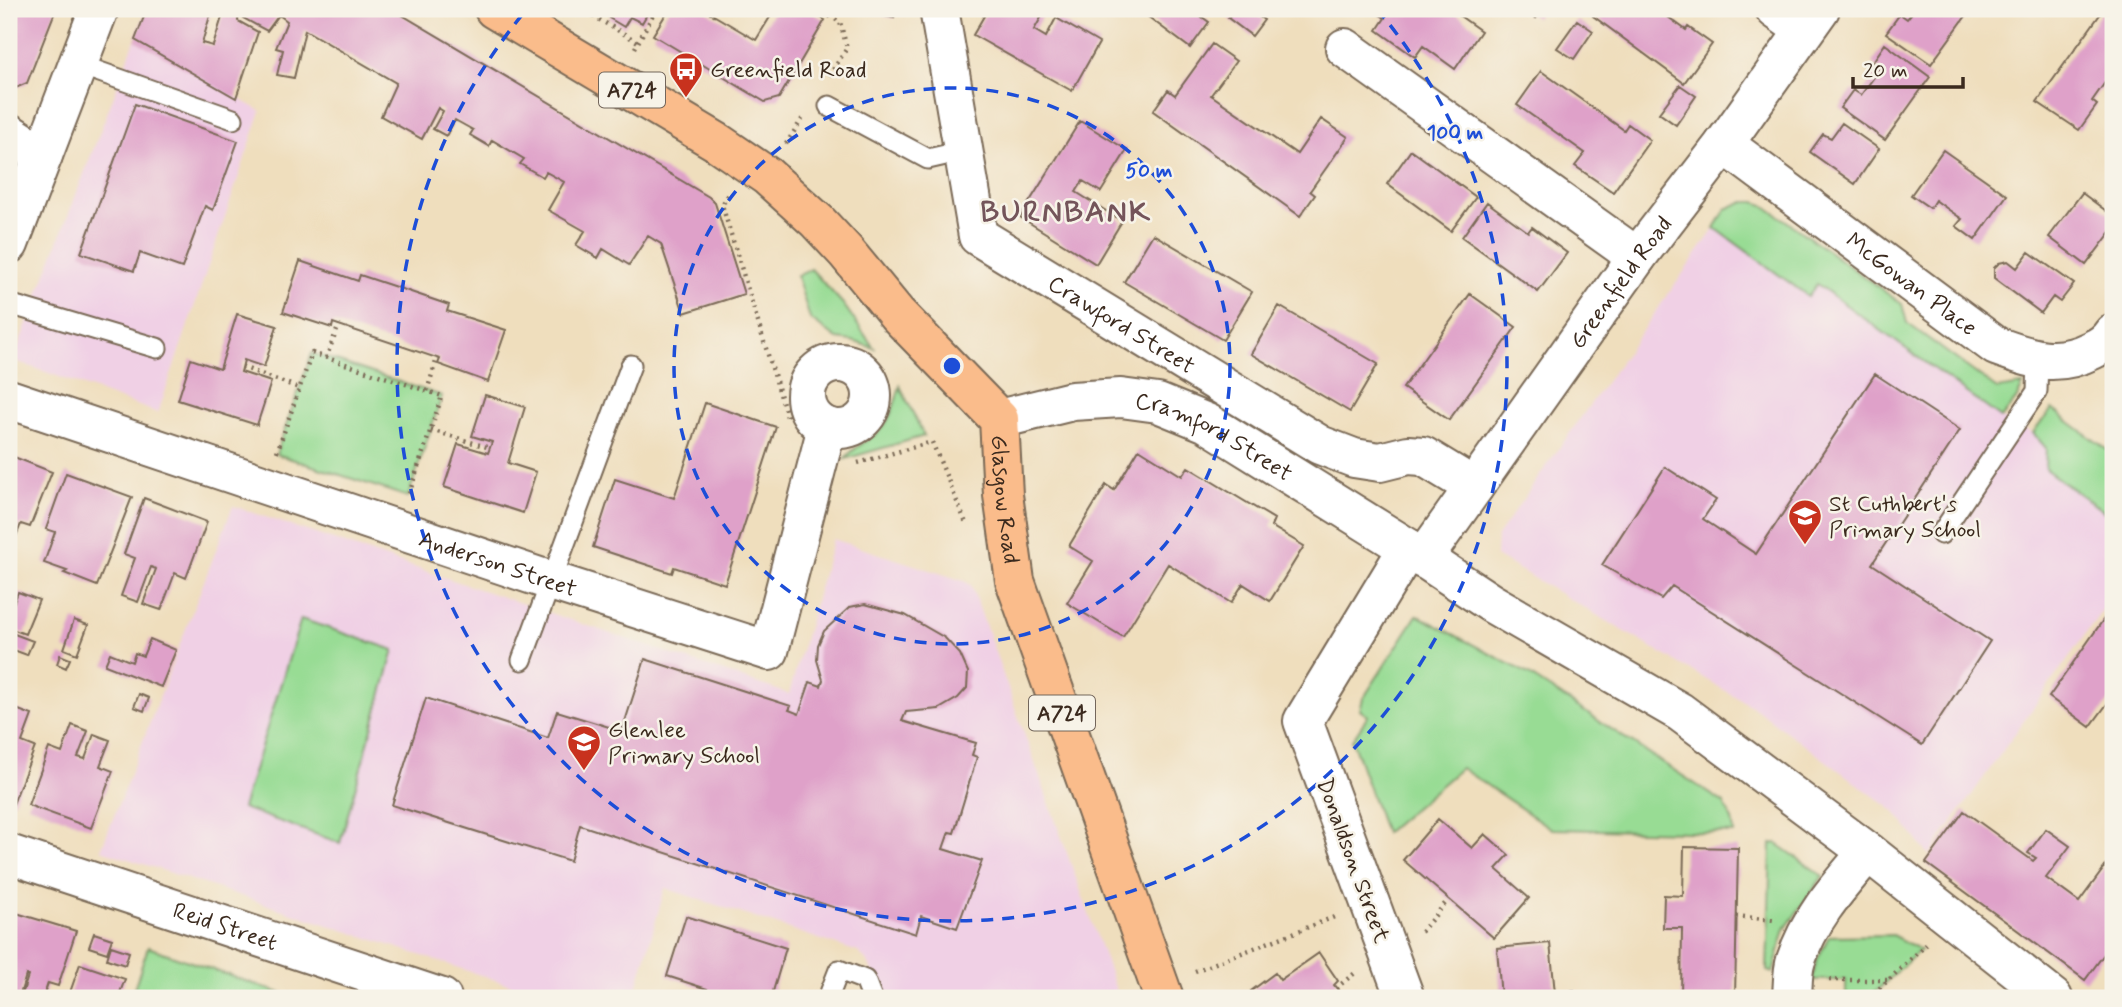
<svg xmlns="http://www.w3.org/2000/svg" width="2122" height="1007" viewBox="0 0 2122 1007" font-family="Mynerve,sans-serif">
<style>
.built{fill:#f0d0e5}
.green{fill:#98dc94;stroke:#6a8359;stroke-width:2}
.building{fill:#dfa1c9}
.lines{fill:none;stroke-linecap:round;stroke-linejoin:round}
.lane-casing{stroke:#7a6956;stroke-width:23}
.street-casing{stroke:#7a6956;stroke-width:42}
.primary-casing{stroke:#7a6956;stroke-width:42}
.path{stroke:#7a6956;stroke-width:4.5;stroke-dasharray:2 5;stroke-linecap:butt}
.lane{stroke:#fff;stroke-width:19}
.street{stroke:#fff;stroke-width:38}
.primary{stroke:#fabc8b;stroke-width:38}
.ring{fill:none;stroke:#1d4ed8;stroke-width:3.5;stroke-dasharray:12 9}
.labels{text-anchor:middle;stroke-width:5;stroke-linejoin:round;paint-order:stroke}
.shield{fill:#f7f3e8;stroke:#73665b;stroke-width:2}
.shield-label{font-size:21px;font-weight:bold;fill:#3b2a1e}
.poi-label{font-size:23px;fill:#3b2a1e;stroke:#f7f3e8;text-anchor:start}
.street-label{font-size:23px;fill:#3b2a1e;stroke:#f7f3e8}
.district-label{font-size:30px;font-weight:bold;letter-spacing:2px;fill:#74545a;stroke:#f7f3e8}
.centre{fill:#1d4ed8;stroke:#f7f3e8;stroke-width:3.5}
.ring-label{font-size:21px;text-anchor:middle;font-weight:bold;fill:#1d4ed8;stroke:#f7f3e8;stroke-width:5;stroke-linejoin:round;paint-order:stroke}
</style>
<rect width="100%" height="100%" fill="#f7f3e8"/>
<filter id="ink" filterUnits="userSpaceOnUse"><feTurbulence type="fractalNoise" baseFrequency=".0143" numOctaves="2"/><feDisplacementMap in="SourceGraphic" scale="14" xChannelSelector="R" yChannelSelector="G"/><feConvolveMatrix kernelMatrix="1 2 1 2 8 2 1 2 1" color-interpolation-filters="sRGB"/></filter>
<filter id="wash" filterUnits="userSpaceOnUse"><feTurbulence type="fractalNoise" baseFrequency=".00686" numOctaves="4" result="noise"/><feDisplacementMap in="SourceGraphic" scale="28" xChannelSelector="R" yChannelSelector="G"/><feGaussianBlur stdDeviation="1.57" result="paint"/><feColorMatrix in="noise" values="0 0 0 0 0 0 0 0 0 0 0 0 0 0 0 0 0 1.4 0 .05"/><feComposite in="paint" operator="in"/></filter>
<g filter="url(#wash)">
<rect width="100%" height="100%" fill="#efdebd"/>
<path class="built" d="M135 40 261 111 158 413 13 360Z
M1715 228 1808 295 1816 284 2001 418 2033 433 2040 438 2046 448 2045 469 2113 518V595L1929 855 1894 811 1753 707 1496 556 1497 536Z
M233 506 789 694 833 539 964 581 971 585 1119 998H884L869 964 858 952 665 888 634 998H550L101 850Z"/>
<path class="green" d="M1742 202H1755L1764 205 1902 304 1907 323 1997 389 2023 385 2016 400 2001 418 1817 284 1808 296 1715 228 1726 209Z
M811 269 843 304 874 348 852 341 837 339 810 319 797 276Z
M312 353 442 396 408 497 276 454Z
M900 386 924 436 845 459C854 446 868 442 879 431 892 419 895 402 900 386Z
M2052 409 2113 454V518L2045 469 2046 448 2033 433Z
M1417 615 1523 671 1724 803 1732 820 1734 833 1552 829 1461 768 1385 833 1352 740 1368 716 1360 710 1363 699Z
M301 619 394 650 340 843 242 808Z
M1776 843 1823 876 1785 929 1773 973 1767 971 1771 844Z
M1892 935 1920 950 1869 998H1846V980H1812L1816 962 1829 936Z
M148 947 294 998H131Z"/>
<g id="blocks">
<path class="building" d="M9 9H56L27 83 13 89 9 86Z
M147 9H212L202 43 213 46 223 14 227 15 228 9H239L238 21 258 32 236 98 135 40Z
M249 9H392L709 197 715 203 744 294 684 313 661 244 648 236 629 265 603 249 598 258 576 245 585 231 548 210 564 182 546 172 543 177 520 164 524 159 492 140 489 146 470 135 473 130 455 120 446 136 433 129 443 111 438 108 422 139 381 116 396 83 305 30 294 78 277 75 283 50 276 48 287 21 279 15 267 31 243 18Z
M615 9H650L642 23 630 17 624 27 609 18Z
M669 9H703L756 40 775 9H806L825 20 779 98 765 102 653 35Z
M853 9H896L894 18Z
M988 9H1046L1034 30 1046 37 1056 18 1099 43 1072 91 973 35Z
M1140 9H1198L1195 12 1209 22 1190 48 1139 10Z
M1236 9H1249L1264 20 1252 36 1228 18Z
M1371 9H1450L1481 31 1455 69 1423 46 1415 57 1377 30 1385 18Z
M1523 9H1542L1536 18Z
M1598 9H1657L1686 30 1688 27 1712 44 1684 83 1593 16Z
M1915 9H1971L1931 64 1886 33 1900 14 1907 19Z
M2104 9H2113V71L2092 101 2097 105 2079 130 2037 102Z
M1577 20 1593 31 1574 59 1557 48Z
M1212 44 1236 61 1211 95 1297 154 1321 119 1348 137 1310 191 1315 195 1300 216 1153 111 1168 90 1175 95Z
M1885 44 1930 77 1885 140 1840 108 1853 90 1861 95 1880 69 1872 63Z
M1541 71 1624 130 1628 124 1650 140 1613 192 1575 166 1585 153 1517 105Z
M1680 85 1696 96 1676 125 1659 113Z
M135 104 238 141 213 210 205 206 182 268 140 253 134 271 81 253Z
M1080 121 1127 150 1101 192 1083 181 1076 192 1122 221 1096 264 1020 217Z
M1842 123 1879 149 1855 184 1810 152 1823 134 1831 138Z
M1411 150 1476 197 1451 231 1387 184Z
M1943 150 2007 195 1975 240 1956 226 1962 219 1949 210 1935 200 1930 208 1911 195Z
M2082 193 2113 216V229L2086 265 2049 237Z
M1487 202 1528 232 1532 227 1567 253 1538 292 1462 237Z
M1153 234 1252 292 1223 340 1124 282Z
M2029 252 2074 284 2060 302 2053 297 2041 313 1994 278V268L1999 263 2008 261 2017 268Z
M300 261 358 281 360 275 405 290 449 305 447 311 506 330 488 382 438 364 440 359 333 323 332 328 283 312Z
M1470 294 1516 327 1449 420 1403 388Z
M1279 306 1378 364 1350 412 1251 354Z
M237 314 277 326 264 367 244 360 241 372 271 382 257 425 178 400 191 359 220 369Z
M1875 374 1960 430 1872 564 1990 641 1922 745 1672 586 1661 599 1602 565 1665 467 1716 500 1703 519 1756 554Z
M485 395 525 407 508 463 536 472 523 513 444 487 458 444 488 453 492 442 472 436Z
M705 403 776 427 725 584 674 567 672 573 593 547 615 479 674 498Z
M1139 449 1182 476 1188 467 1274 519 1271 526 1304 546 1270 601 1243 584 1231 603 1168 564 1123 637 1067 603 1093 561 1069 546 1106 485 1114 490Z
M9 455 52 472 30 527 21 524 9 554Z
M66 473 132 497 97 586 64 573 67 571 44 563 55 532 46 529Z
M144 498 207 522 186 578 175 573 161 610 143 604 156 569 151 567 138 602 121 596 135 558 124 554Z
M18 592 39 600 25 634 9 628V615Z
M865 604 905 615 945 638 960 654 968 672 967 688 958 698 939 709 906 712 902 721 976 743 972 755 977 757 954 833 949 832 943 849 982 861 957 928 921 916 916 934 580 825 570 861 392 805 426 698 548 738 557 711 622 731 645 659 791 706 789 710 799 714 810 682 821 686 823 680 817 660 818 645 824 631 850 607Z
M2113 606V703L2110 700 2090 727 2049 697Z
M74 620 88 625 77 654 64 649Z
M9 632 33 641 27 655 11 649 9 655Z
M150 639 176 650 161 687 105 665 110 653 132 662 135 653 143 656Z
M60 655 70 659 66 668 57 664Z
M139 694 149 698 144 711 134 707Z
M16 709 32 715 22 742 35 747 13 804 9 802V730Z
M72 725 88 731 78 757 85 759 94 734 110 740 100 766 113 771 91 828 28 805 49 748 62 753Z
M1964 811 2033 861 2036 858 2028 853 2046 829 2070 846 2046 878 2079 902 2113 856V942L2085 980 1926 863Z
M1438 819 1472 848 1485 834 1509 855 1496 869 1529 898 1494 938 1403 860Z
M1684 847 1738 848 1735 998H1681L1682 928H1663L1664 895 1683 896Z
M13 912 76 931 58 986 48 983 43 998H21L28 976 26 975 19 998H9V926Z
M686 916 786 948 771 998H705L707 989 667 976Z
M94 933 112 939 107 953 89 947Z
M1550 943 1555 993 1574 991 1575 998H1501L1497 948Z
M111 946 129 952 125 965 107 959Z
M1319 953 1338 981 1334 985 1344 998H1256L1251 991 1275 973 1280 980Z
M80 964 125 979 118 998H68Z"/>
</g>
</g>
<g filter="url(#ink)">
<use href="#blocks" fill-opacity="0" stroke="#7a6956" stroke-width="2"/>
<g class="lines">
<g class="lane-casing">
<path id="lane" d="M77 64 233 119
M829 106 928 159 963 151
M9 304 157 348
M1941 534 2037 391 2038 359
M522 660 631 365
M828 998 839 970 865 980 872 998"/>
</g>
<g class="street-casing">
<g id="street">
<path id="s1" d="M939 9 978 236 1320 445 1354 458 1380 462 1408 455 1423 456 1474 487"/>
<path d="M1775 9 1804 30"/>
<path d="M1345 48 1637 257"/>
<path d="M9 133 43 155"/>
<path id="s2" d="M1724 144 1996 346C2032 359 2056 368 2092 350 2102 345 2107 342 2113 333"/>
<path d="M9 244 99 9"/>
<circle cx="839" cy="396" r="33"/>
<path id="s3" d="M9 399 551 581 769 651 827 427"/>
<path id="s4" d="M999 419 1072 401 1121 398 1158 403 1207 423 1408 548 1491 603 1680 712 1868 852 2053 998"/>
<path id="s5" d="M1423 559 1637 257 1724 144 1820 9"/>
<path id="s6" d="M9 854 442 998"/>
<path d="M1405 998 1303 721 1408 548"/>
<path d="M1792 998C1793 986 1792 972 1796 960 1810 917 1840 885 1868 852"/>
</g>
</g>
<g class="primary-casing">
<g id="primary">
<path id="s7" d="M494 9 717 142 767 176 817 221 846 252 897 314 999 419 1003 495 1015 581 1164 998"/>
</g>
</g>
<path class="path" d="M581 9 638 42
M817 9 840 22 847 48 827 79
M635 48 656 9
M786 144 804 116
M728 195 722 205 788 420
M326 358 339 325
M242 367 299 388
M427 391 437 358
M431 430 490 448
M277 452 312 353 442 396 409 494
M858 463 932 442 966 523
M1736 916 1774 920
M1421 932 1449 899
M1195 971 1337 916
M1829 980H1887
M1336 988 1355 973
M1869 998 1927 944"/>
<use href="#lane" class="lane"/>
<use href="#street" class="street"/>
<use href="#primary" class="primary"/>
</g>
</g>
<g class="ring">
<circle cx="952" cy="366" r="278"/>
<path d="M1377 9A555 555 0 1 1 527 9"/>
</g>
<defs>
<g id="bus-pin" transform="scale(1.75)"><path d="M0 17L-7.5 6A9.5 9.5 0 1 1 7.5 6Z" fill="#c8321e" stroke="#f7f3e8"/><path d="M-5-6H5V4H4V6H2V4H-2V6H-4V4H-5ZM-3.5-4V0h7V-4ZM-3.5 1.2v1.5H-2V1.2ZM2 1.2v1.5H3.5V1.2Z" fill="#fff"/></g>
<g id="school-pin" transform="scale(1.75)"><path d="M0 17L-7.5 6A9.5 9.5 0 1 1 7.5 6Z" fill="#c8321e" stroke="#f7f3e8"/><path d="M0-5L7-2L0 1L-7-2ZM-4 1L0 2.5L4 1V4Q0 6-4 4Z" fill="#fff"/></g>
</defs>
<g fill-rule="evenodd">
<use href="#bus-pin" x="686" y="69"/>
<use href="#school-pin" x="1805" y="516"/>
<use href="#school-pin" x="584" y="742"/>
</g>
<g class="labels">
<g class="shield">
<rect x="599" y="72.5" width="66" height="35" rx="5"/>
<rect x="1029" y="695.5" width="66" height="35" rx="5"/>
</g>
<g class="shield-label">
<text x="632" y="97">A724</text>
<text x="1062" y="720">A724</text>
</g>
<g class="poi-label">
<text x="710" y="77">Greenfield Road</text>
<text x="1829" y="511">St Cuthbert's<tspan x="1829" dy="26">Primary School</tspan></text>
<text x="608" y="737">Glenlee<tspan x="608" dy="26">Primary School</tspan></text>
</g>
<g class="street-label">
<text dy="8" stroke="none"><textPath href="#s5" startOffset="340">Greenfield Road</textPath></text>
<text dy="8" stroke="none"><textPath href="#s2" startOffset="234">McGowan Place</textPath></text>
<text dy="8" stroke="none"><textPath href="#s1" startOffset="399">Crawford Street</textPath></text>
<text dy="8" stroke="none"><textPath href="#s4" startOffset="226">Cramford Street</textPath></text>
<text dy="8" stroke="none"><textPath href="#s7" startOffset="737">Glasgow Road</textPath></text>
<text dy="8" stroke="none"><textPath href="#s3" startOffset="516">Anderson Street</textPath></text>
<text transform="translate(1354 860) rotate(70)" y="8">Donaldson Street</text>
<text dy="8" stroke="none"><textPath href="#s6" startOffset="228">Reid Street</textPath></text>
</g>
<g class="district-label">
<text x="1066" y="221">BURNBANK</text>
</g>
</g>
<circle cx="952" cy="366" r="10" class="centre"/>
<g class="ring-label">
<text x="1455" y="139">100 m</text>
<text x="1149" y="177">50 m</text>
</g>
<rect width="2122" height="1007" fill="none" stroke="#f7f3e8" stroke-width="35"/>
<path d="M1853 77v10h110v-10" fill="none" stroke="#3b2a1e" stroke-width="3.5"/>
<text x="1863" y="77" font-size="21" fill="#3b2a1e" stroke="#f7f3e8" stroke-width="5" paint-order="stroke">20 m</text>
</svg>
